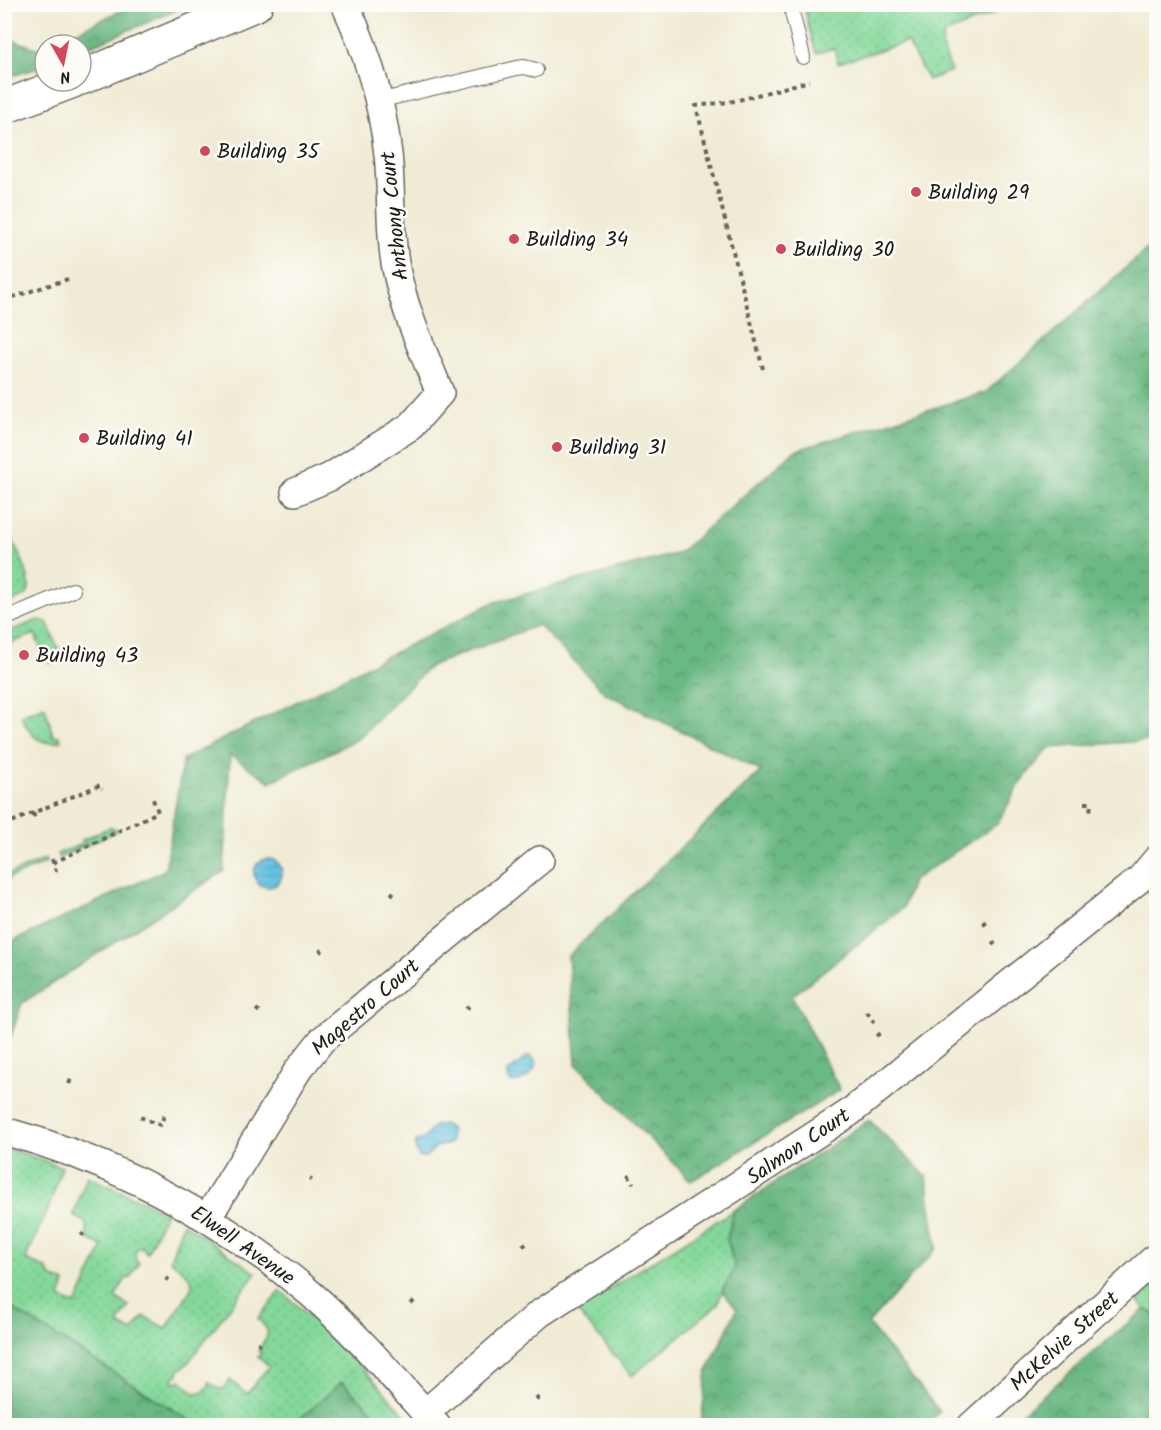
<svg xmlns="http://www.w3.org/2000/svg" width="1161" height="1430" viewBox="0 0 1161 1430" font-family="Kalam,sans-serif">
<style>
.grass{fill:url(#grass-dots);stroke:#507a5b;stroke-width:1.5}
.forest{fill:url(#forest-crowns);stroke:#446a4f;stroke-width:1.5}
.water{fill:url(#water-rules);stroke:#406f7f;stroke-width:1.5}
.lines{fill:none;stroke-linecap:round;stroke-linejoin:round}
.service-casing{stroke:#66645c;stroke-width:16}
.minor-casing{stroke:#66645c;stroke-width:30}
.tertiary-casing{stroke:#66645c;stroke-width:36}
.path{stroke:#66645c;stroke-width:4;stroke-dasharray:4.5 4.5;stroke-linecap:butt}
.service{stroke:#fff;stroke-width:14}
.minor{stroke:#fff;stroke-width:27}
.tertiary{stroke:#fff;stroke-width:33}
.poi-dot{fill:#d1495b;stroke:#fdfcf7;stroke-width:2}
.labels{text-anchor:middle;stroke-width:5;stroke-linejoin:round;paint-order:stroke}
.poi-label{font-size:21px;fill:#1c1c1c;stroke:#fdfcf7;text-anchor:start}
.street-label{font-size:21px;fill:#1c1c1c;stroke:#fdfcf7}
</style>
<defs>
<pattern id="grass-dots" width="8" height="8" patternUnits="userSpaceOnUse" patternTransform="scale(1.5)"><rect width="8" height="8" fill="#84d89a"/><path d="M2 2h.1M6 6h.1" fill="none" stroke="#71b984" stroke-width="1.8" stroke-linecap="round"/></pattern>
<pattern id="forest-crowns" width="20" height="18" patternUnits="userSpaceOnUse" patternTransform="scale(1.5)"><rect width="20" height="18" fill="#6bb882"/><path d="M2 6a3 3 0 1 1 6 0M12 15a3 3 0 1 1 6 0" fill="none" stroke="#57956a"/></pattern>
<pattern id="water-rules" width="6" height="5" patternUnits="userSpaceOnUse" patternTransform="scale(1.5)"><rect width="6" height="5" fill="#64c2e2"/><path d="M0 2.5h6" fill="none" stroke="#56a6c1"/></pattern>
</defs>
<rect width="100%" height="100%" fill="#fdfcf7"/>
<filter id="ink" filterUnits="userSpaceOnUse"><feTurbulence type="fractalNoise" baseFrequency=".0167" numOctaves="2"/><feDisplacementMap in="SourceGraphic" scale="12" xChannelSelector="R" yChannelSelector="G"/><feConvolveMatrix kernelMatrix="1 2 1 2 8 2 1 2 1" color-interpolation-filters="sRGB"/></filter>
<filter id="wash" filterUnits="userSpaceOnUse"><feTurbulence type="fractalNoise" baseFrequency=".008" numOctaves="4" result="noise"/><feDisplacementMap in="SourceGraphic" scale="24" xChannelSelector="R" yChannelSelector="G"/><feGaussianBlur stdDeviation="1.35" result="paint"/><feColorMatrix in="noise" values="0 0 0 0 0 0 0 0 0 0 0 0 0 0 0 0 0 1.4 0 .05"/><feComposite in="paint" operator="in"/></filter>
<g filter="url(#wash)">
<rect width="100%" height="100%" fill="#f0ebd4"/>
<path class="grass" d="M990 5 995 13 944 34 942 45 951 71 928 80 907 42 838 63 834 48 816 53 809 29 804 5Z
M10 535C17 550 35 581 27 595L5 605V585L8 583 5 574V538Z
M38 620 47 622 63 660 49 663 45 660 35 634 5 645V633Z
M45 706 53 736H59L61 741C38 746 29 735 21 715Z
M111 827 112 829 115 828 117 831 59 858 57 854 83 844 82 840Z
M45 859 46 863 5 880V876Z
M4 1147 62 1167 46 1216H44L32 1246 30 1247 26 1260 47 1269V1272L50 1273 49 1276 65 1283 60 1298 76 1305 103 1246 86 1238C89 1224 86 1221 73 1216L87 1176 166 1212 147 1253 142 1247 136 1249 135 1258 139 1263 129 1279 126 1278 115 1297 129 1306 118 1324 132 1332 144 1316 166 1329 191 1289 192 1283 189 1276 170 1260 183 1223 256 1273 187 1364 178 1371V1375L173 1377 175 1383 180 1380 194 1393 203 1392 209 1386V1382L221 1390 230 1380 247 1394 269 1366 258 1357 261 1353 258 1351 266 1339 268 1331 258 1318 281 1291 347 1350 413 1424 387 1425 342 1382 293 1425H197L5 1304Z
M734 1210 727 1239 736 1268 722 1291 718 1304 632 1376 576 1310Z
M1156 1282V1315L1145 1309 1137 1300Z"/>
<path class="forest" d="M134 4 189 5 81 50V45H49Z
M5 37 39 49 45 47V66L5 78Z
M1156 241V740L1049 748 1022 780 997 824 912 881 903 908 792 996 840 1090 691 1181 576 1064 568 956 761 771 605 693 538 625 430 666 358 739 270 782 230 755 224 871 22 1003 5 1054V945L165 870 183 759 492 603 679 553 794 451 986 392Z
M869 1120 927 1177 937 1248 868 1324 940 1412 930 1421 929 1425H701L707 1371 737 1309 722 1291 735 1268 727 1239 734 1210Z
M5 1304 197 1425H5Z
M1145 1309 1156 1315V1425H1008Z
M342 1382 387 1425H293Z"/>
<path class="water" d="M254 873a14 14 0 1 1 28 0a14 14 0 1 1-28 0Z
M528 1056 533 1058 536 1062C536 1074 521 1084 511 1082L508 1078V1072Z
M443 1124 451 1129V1140L449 1144 436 1147 426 1157H419L415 1148 416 1141 424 1139 434 1126Z"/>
</g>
<g filter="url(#ink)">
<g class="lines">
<g class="service-casing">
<path id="service" d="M790 4 803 57
M378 101 517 68 524 67 536 70
M4 619 73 590"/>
</g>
<g class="minor-casing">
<path id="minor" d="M295 492 330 477 411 426 440 393C423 351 403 308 395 263 389 227 392 190 388 154 382 102 367 51 345 4
M4 1131C118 1162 221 1218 311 1294 357 1334 396 1381 437 1426
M208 1217 298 1070 322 1040 540 860
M425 1413 539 1314 849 1113 1141 878 1156 860
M971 1426 1156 1257"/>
</g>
<g class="tertiary-casing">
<path id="tertiary" d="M81 78 256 4
M4 107 73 81"/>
</g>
<path class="path" d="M4 300 68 279
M763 369 696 106 735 101 809 81
M1085 803H1091L1090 813
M33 813 36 821
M4 825 100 785 102 789
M52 859 57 874
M53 863 158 812 152 797
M391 892 395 896
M983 921 987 926
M992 945 996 941
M320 949 324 955
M466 1006 469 1009
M256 1009 261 1013
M867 1012 874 1022
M876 1036 880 1033
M69 1084 71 1079
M140 1117 160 1125 165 1114
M628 1175 633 1184
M310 1179 312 1180
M82 1236 83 1233
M523 1243 526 1247
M166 1281 169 1277
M411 1304 415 1300
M258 1345 260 1342
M536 1397 541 1403"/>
<use href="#service" class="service"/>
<use href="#minor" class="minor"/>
<use href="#tertiary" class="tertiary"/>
</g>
</g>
<g class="poi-dot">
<circle cx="205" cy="151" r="6"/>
<circle cx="916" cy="192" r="6"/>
<circle cx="514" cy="239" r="6"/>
<circle cx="781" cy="249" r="6"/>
<circle cx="84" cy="438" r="6"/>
<circle cx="557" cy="447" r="6"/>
<circle cx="24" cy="655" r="6"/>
</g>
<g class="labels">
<g class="poi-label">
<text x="217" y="158">Building 35</text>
<text x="928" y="199">Building 29</text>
<text x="526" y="246">Building 34</text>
<text x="793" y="256">Building 30</text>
<text x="96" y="445">Building 41</text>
<text x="569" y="454">Building 31</text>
<text x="36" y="662">Building 43</text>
</g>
<g class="street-label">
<text transform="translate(394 216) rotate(-96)" y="7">Anthony Court</text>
<text transform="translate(365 1007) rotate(-41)" y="7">Magestro Court</text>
<text transform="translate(798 1146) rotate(-34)" y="7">Salmon Court</text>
<text transform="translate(243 1245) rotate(35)" y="7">Elwell Avenue</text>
<text transform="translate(1064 1341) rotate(-42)" y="7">McKelvie Street</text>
</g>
</g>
<rect width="1161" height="1430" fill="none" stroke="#fdfcf7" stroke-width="24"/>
<g transform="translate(63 63) rotate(171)"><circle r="28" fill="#fdfcf7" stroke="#a3a29f" stroke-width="1.5"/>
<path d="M0-4.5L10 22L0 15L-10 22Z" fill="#d1495b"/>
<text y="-9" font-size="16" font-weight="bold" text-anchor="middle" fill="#1c1c1c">N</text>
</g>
</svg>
